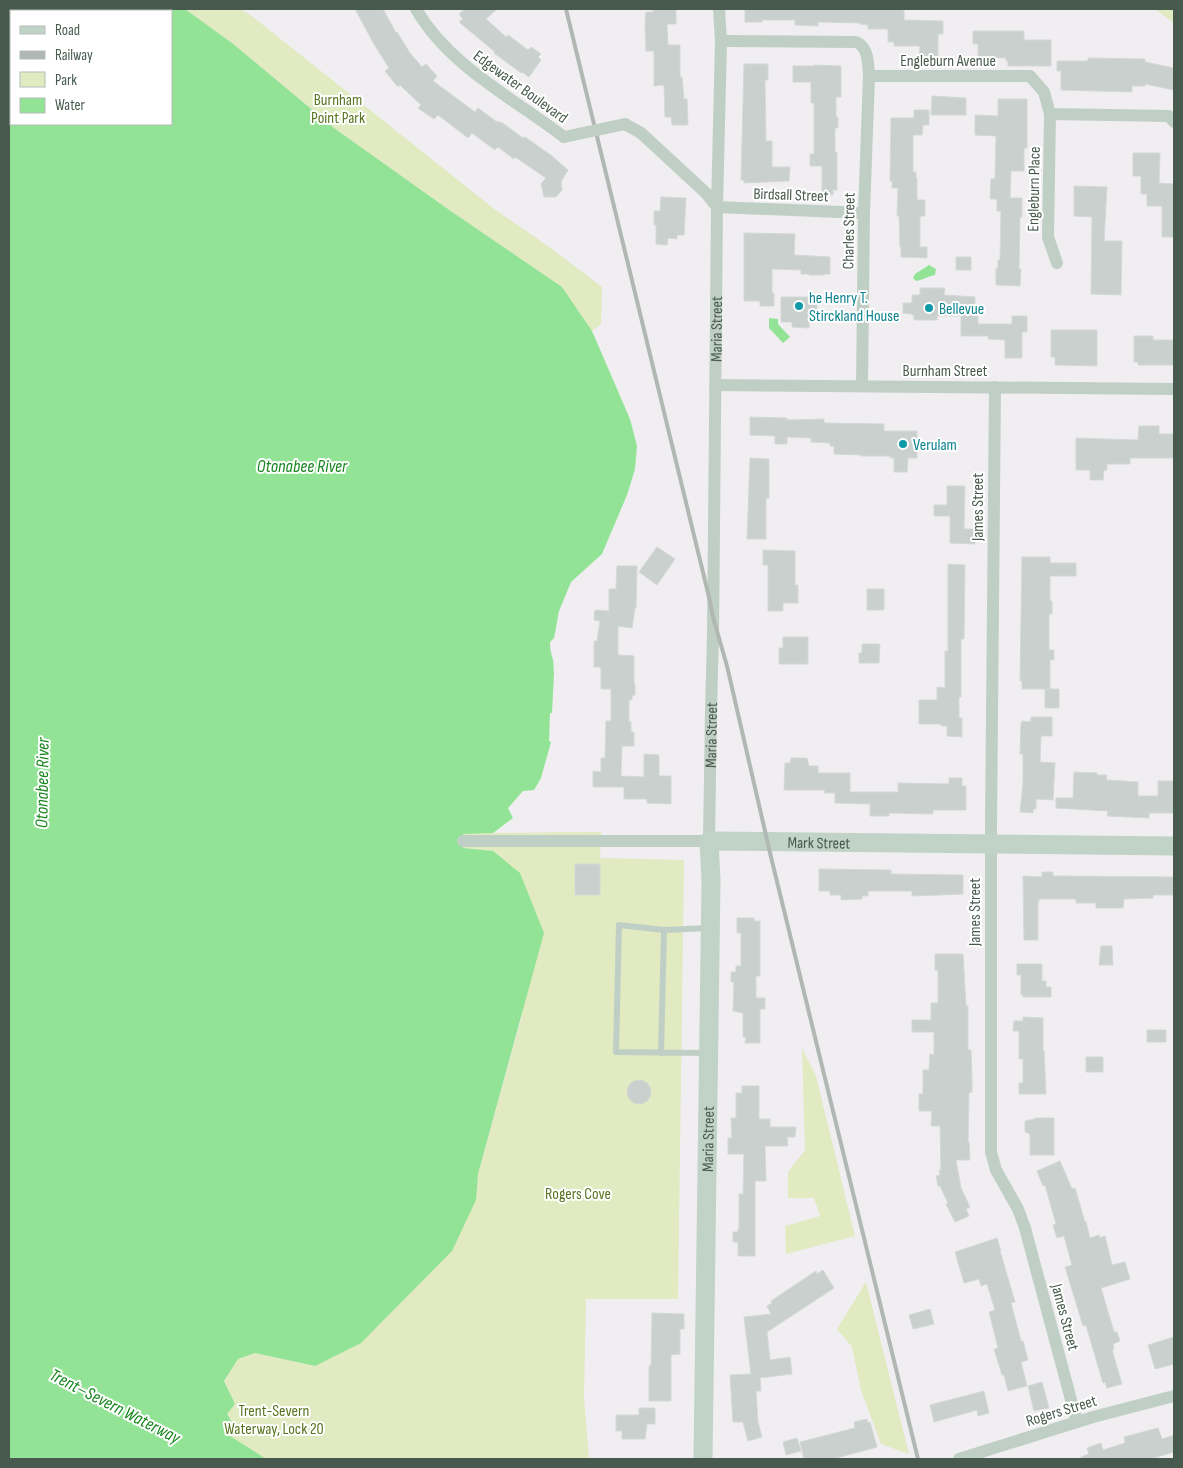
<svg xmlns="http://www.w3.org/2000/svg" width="1183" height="1468" viewBox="0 0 1183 1468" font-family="'Sofia Sans Condensed',sans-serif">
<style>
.green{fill:#e1eac1}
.water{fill:#92e396;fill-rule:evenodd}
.building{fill:#c9d0cd;stroke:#d3d9d6}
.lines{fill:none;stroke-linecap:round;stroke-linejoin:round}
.lane{stroke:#c0cfc5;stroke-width:6}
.street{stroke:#c0cfc5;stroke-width:12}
.secondary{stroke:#c1d3c7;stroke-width:19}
.rail{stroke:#b1b8b4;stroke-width:4}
.street-bridge{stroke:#c0cfc5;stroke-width:12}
.culture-dot{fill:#0f9aa8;stroke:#fff;stroke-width:2}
.labels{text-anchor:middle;stroke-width:4;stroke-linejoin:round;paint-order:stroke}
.street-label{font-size:16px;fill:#485a4e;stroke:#fff}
.park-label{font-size:16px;fill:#587420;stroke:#fff}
.culture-label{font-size:16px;fill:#0d838f;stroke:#fff;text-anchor:start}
.water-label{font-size:18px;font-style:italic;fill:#19861e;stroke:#fff}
</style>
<rect width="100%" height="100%" fill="#f0eef1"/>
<path class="green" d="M185 9H241L253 17 493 208 552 249 602 287 601 324 592 331 562 287 445 207 334 128 232 43Z
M1155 9H1174V23Z
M601 832 600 858 684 860 678 1299H586L584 1397 589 1459H219L227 1414 235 1404 224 1381 238 1359 255 1353 315 1366 475 1200 478 1174 522 1016 492 851 463 848V833Z
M802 1048 816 1076 855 1236 786 1254 785 1226 820 1216 814 1198H788V1172L805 1150Z
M866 1282 909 1454 881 1444 861 1390 852 1347 837 1329Z"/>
<path class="water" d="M9 9H185L232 43 334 128 445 207 562 287 592 331 630 419 637 446 635 469 627 495 602 554 571 582 559 611 554 638 550 642C550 649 551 653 553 660 554 664 553 669 554 673L552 713H550L549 741 551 742 541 778 534 790 523 791 508 808 513 818 493 833 463 834V848L493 851 520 873 544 933 478 1174 476 1200 452 1251 361 1343 315 1366 255 1353 238 1359 224 1381 235 1404 227 1414 235 1427 230 1436 266 1459H9ZM11 11H171V124H11Z
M929 265 936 269 935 275C928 276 923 280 916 281L913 278 915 274Z
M769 318 778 319V324L790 337 783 343 769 328Z"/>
<path class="building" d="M355 9H383L396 33 397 32 410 53 422 67 426 64 437 76 433 81 475 112 478 108 497 122 498 121 501 123V122L523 138 525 137 552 156 568 170 561 182 562 190 556 197H544L541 184 546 178 515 157 514 159 498 147 495 150 472 133 468 138 438 115 434 119 418 108 421 105 400 85 398 87 385 71 389 68 374 44Z
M465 9H497L486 19 506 37 508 35 528 50 531 47 541 54 538 57 541 60 529 77 522 72 521 73 494 53 495 52 459 22 463 19 459 14Z
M653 9H676V24H667L668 45H680V77H682L684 99H687L688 125H672L671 117H665L664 85 654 86V51H646L645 26 646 12H653Z
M745 9H904V20L943 21V34H938V56H919L920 46H894V42H888V29H868V25L860 24V23L818 22V26L795 25V20H762V22H745Z
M973 31H1024V40H1051V66H1008V61H1006V58L978 57V44H973Z
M1088 58 1145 59V62L1174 68V90L1145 84V86H1132V92L1061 90V71H1057V61H1088Z
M744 64H768V80H765L766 141H772V167H790L789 181 744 183V180H741Z
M814 65 841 66V97H836V117H838V128H835V152H837V190H833V195L822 194V166H810V154H814V103H811V82H793V66H814Z
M932 96 966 98V115H931Z
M998 99H1027V148H1024V171H1011L1010 198H1022V217H1020L1019 269H1021L1020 286 996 285V268L998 269V260H1000L1001 211H997V199H990L991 179H995L996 136 975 135V115L998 116Z
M914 110H929V125H923L922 135H913V172H916V178H917V200H925V216H920V247H927V258L901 257V247H900L899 216H897L898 188H892V181H890L891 118H914Z
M1133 153H1160L1159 183 1174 184V237H1162V206H1147V194H1141V176H1133Z
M1074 186 1107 187 1104 241H1122L1121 295 1091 294 1092 217 1074 216Z
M661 197 686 198 684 235H677V239L668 238 667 245 656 244V225H654V211H660Z
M744 233 795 234 794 255 830 257V274H824V275H809V274H801V270L772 269V293H774V306H760V301H744Z
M956 257H971V270H956Z
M920 288H945L944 295 975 297V305H978V324H1012V316H1027V332H1022V358H1005V340L988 339V336H961V316H937V320H914V315H912V314L903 313V303H912V295H920Z
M781 297H817V314H809V328L792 327V322H781Z
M1051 330H1097V366L1055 365V357H1051Z
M1134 336H1153V340H1174V365H1138V362H1134Z
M750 417 787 418V420L824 419V423L884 424V431H917V458H908L907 472H894V458H890V456H861V455L834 454V446H830V443L811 442V438L787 437V444H775V436L750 435Z
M1139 426H1159V434H1174V458H1130V464H1107V470H1104L1103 480H1090V470H1076V438L1138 440Z
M750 458 769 459V498H766V539H747Z
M947 486H965L964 529H975V544L950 543V516H934V505H947Z
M657 547 675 559 657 585 639 572Z
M763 550 795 551V585H798V603H783V611H768V565H763Z
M1022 557H1050V563H1076V576H1050V601H1052V614H1049V650H1054V660H1050V689H1022V681H1020Z
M948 564 965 565 964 639H961V697H959V718H962V737L947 736V726H941V724H919V700H937V687L945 688V651H948Z
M617 566H637L636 608H635L632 628 618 626V655L634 656V684H635V695L632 696V700H629V722H631V732H634V746H622L621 776 644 777V754L659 755V776H671V804L647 803V799H624V787H593V771L601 772V758H605L606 721H611V689H601V669L600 667H594V641H597L600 621 594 620 595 610 609 611V589H616Z
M867 589H884V610H867Z
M783 637H808V664H779V648H783Z
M862 644H880L879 663H859V653H862Z
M1045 689H1059V708H1045Z
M1031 717H1052V736H1041L1040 762 1055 763 1053 800 1036 799V809H1033V813L1020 812 1023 783V754H1020L1021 723H1022V721L1031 722Z
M791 758H807L809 766H818V773H850V792H898V783L949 784V778H962V786H966V810H933V814L889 813V816H870V804L835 803V793H824L825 790H784L785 763H790Z
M1074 772 1097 773V775H1107L1106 780 1138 782V796H1158V781H1174V813H1149V818L1107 816 1108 811 1056 808V798H1073Z
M575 864H600V895H575Z
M819 869 891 870V874L963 875V894L912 896V891H868V896H862V899L841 900V895H830V891H819Z
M1042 872H1053V876H1060L1173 877 1174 895H1153V898L1124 899 1123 908H1096V903H1076V899H1039V902H1038V940H1024L1023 876 1042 877Z
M737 918H754V921H760V976H756V998H765V1009H760V1043H745L746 1037H743V1013L733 1011 734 982H731V972H736V966H741V933H737Z
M1101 946H1112L1113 965H1099Z
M935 954H963L966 1006H968V1050H971L972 1080V1092L969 1093 968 1142H969L970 1160H956L961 1188 970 1207 966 1209 969 1216 955 1222 946 1204 948 1203 940 1186H938L936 1176 940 1175 939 1170H941L940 1126H931L932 1111H919V1094H923V1070H929L930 1054 934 1055V1032H912V1020H931V1003H938V970H935Z
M1017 964H1042V981H1046V987H1051V997H1023V994L1021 995V975H1017Z
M1023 1017 1043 1018V1050H1044L1046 1094H1019V1083H1023V1059H1019V1031H1013L1014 1021H1023Z
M1147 1030H1166V1042H1147Z
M1086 1057H1103V1072H1086Z
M627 1092a12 12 0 1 1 24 0a12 12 0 1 1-24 0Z
M742 1086H759V1119H770V1127H796L795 1137H787L788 1146H765L766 1181H755V1256H738V1242H733V1232H738V1229H739V1194H743L744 1154H728V1138H732L731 1118H736V1093H742Z
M1035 1118H1054V1155H1030V1134L1025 1132V1121L1035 1119Z
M1060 1161 1072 1189 1075 1188 1085 1222H1086L1090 1238 1099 1235 1100 1238 1105 1236 1112 1265 1125 1262 1130 1279 1101 1288 1114 1332H1117L1120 1341 1113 1344 1114 1349 1112 1350 1122 1384 1107 1388 1105 1382 1103 1383 1086 1325 1083 1326 1065 1267 1072 1265 1064 1236 1057 1238 1053 1225 1056 1224 1045 1185 1043 1186 1037 1171Z
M997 1238 1001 1251H1000L1015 1302 1011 1303 1021 1341H1023L1028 1360 1021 1362 1027 1386 1008 1391 1004 1375H1002L994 1349 998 1348 989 1312 995 1310 987 1284 981 1286 979 1279 964 1283 955 1252Z
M823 1270 834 1288 767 1332 770 1360 790 1357 792 1374 760 1378 761 1391H756L758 1422 762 1437 748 1441 743 1422H733L730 1375 751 1374 744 1317 771 1314 767 1306 772 1303 771 1301 816 1271 817 1274Z
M930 1309 934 1324 913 1329 909 1315Z
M652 1313 684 1314V1329H680V1354L671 1355V1401H649V1366H651Z
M1174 1337V1364L1155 1369 1148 1345Z
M1042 1382 1049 1408 1034 1411 1028 1386Z
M984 1391 989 1413 978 1416 977 1410 934 1422 930 1405Z
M639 1408H655V1424H647L645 1439H622V1431H616V1415H639Z
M867 1419 868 1423 870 1422 877 1447 833 1459H804L800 1442 855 1428 854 1422Z
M1158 1428 1162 1439 1174 1435V1452L1150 1459H1081V1457L1089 1454 1087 1448 1101 1443 1103 1450 1125 1443 1124 1437Z
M797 1438 801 1451 786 1455 783 1442Z"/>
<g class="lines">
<path class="lane" d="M661 1053 664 930
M707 1053 616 1052 619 925 664 930 709 928"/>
<g class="street">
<path d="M416 9C449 66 513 98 564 137"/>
<path d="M721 41 856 42C869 47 868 65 869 76H1030L1044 92 1050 114 1169 116 1174 122"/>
<path d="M1050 114 1048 237 1057 263"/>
<path d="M625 124 641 133 706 193 717 207"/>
<path d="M717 207 864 213"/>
<path d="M715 385 1174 389"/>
<path d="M862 386 864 213 869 76"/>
<path d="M995 387 991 826V1152L996 1170 1018 1209 1025 1228 1077 1422"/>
<path id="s1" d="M463 841H709L711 710 713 635 717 207 721 41 719 9"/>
<path d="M959 1459 1093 1417 1174 1396"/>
</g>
<path class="secondary" id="s2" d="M703 1459 711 881 709 841 1174 846"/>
<path class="rail" d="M566 9 709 597 713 617 727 666 771 857 918 1459"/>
<path class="street-bridge" d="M564 137 625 124"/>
</g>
<g class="culture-dot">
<circle cx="799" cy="306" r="5"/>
<circle cx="929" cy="308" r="5"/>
<circle cx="903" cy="444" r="5"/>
</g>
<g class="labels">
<g class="street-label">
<text x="948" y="66">Engleburn Avenue</text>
<text transform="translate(521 86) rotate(36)" y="6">Edgewater Boulevard</text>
<text transform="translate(1033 189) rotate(-89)" y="6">Engleburn Place</text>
<text transform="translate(791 194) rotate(2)" y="6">Birdsall Street</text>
<text transform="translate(848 231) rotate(-89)" y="6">Charles Street</text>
<text dy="6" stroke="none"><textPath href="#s1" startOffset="758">Maria Street</textPath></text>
<text x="945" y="376">Burnham Street</text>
<text transform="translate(977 507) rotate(-90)" y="6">James Street</text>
<text dy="6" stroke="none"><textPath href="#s1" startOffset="352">Maria Street</textPath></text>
<text dy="6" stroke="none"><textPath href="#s2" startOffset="728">Mark Street</textPath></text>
<text transform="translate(974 912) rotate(-90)" y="6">James Street</text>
<text dy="6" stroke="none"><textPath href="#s2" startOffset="320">Maria Street</textPath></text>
<text transform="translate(1066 1317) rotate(75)" y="6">James Street</text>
<text transform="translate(1061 1410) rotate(-17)" y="6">Rogers Street</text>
</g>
<g class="park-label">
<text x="338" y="105">Burnham<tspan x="338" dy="18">Point Park</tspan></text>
<text x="578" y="1199">Rogers Cove</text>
<text x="274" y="1416">Trent-Severn<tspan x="274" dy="18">Waterway, Lock 20</tspan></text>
</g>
<g class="culture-label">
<text x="809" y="303">he Henry T.<tspan x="809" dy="18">Stirckland House</tspan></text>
<text x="939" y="314">Bellevue</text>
<text x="913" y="450">Verulam</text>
</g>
<g class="water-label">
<text x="302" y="472">Otonabee River</text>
<text transform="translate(42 783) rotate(-89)" y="6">Otonabee River</text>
<text transform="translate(115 1406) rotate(27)" y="6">Trent–Severn Waterway</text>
</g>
</g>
<rect width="1183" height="1468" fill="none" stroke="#485a4e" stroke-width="20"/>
<rect x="10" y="10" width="162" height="115" fill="#ffffff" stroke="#b6bdb8"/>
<rect x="20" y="26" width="25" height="8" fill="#c1d3c7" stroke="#b6bdb8"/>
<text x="55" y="35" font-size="15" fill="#485a4e">Road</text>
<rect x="20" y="51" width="25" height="8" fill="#b1b8b4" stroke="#b6bdb8"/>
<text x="55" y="60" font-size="15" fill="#485a4e">Railway</text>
<rect x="20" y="72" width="25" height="15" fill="#e1eac1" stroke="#b6bdb8"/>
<text x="55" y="85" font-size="15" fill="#485a4e">Park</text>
<rect x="20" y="98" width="25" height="15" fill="#92e396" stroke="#b6bdb8"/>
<text x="55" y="110" font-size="15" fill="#485a4e">Water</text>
</svg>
